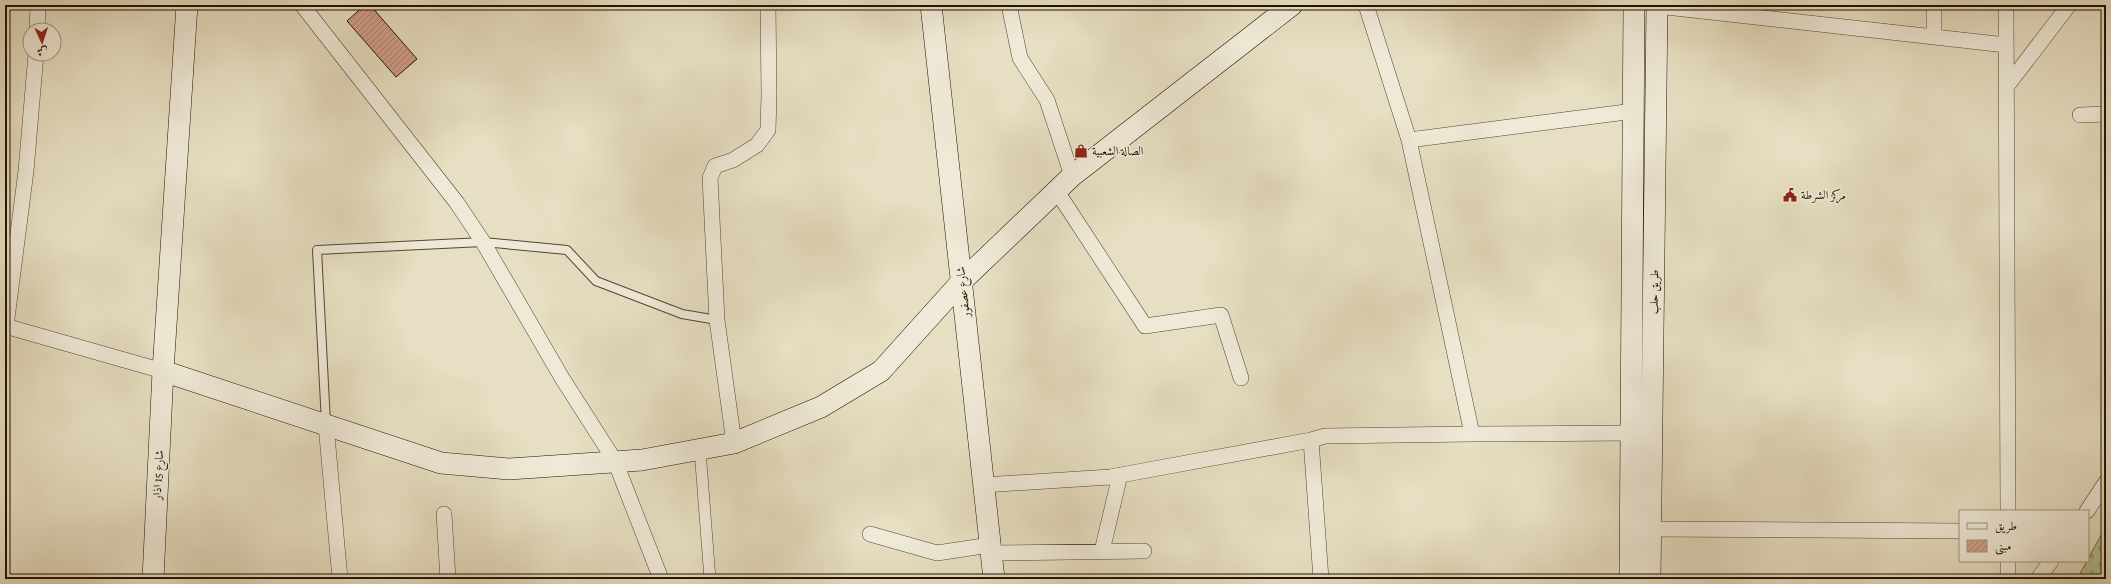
<svg xmlns="http://www.w3.org/2000/svg" width="2111" height="584" viewBox="0 0 2111 584" font-family="Alegreya,Amiri,serif">
<style>
.cemetery{fill:url(#cemetery-stones);stroke:#6c6a4a}
.building{fill:url(#building-hatch);stroke:#211200}
.lines{fill:none;stroke-linecap:round;stroke-linejoin:round}
.service-casing{stroke:#524531;stroke-width:10}
.pedestrian-casing{stroke:#524531;stroke-width:12}
.minor-casing{stroke:#524531;stroke-width:16}
.secondary-casing{stroke:#211200;stroke-width:22}
.service{stroke:#efead8;stroke-width:8}
.pedestrian{stroke:#efead8;stroke-width:11}
.minor{stroke:#efead8;stroke-width:15}
.secondary{stroke:#efead8;stroke-width:21}
.labels{text-anchor:middle;stroke-width:3.5;stroke-linejoin:round;paint-order:stroke}
.poi-label{font-size:12px;fill:#211200;stroke:#efead8;text-anchor:start}
.street-label{font-size:12px;fill:#211200;stroke:#efead8}
</style>
<defs>
<pattern id="cemetery-stones" width="16" height="16" patternUnits="userSpaceOnUse"><rect width="16" height="16" fill="#b6c294"/><path d="M2 7V4a2 2 0 0 1 4 0v3zM10 15v-3a2 2 0 0 1 4 0v3z" fill="#9ca67e"/></pattern>
<pattern id="building-hatch" width="6" height="6" patternUnits="userSpaceOnUse"><rect width="6" height="6" fill="#d3a088"/><path d="M-1 1l2-2M0 6l6-6M5 7l2-2" fill="none" stroke="#ab816d"/></pattern>
</defs>
<rect width="100%" height="100%" fill="#e7dfc3"/>
<filter id="stains"><feTurbulence type="fractalNoise" baseFrequency=".005" numOctaves="4"/><feColorMatrix values="0 0 0 0 .2 0 0 0 0 .09 0 0 0 0 .02 0 0 0 .5 -.17"/></filter>
<radialGradient id="worn" r=".72"><stop offset=".6" stop-color="#630" stop-opacity="0"/><stop offset="1" stop-color="#630" stop-opacity=".3"/></radialGradient>
<path class="cemetery" d="M2106 526V579H2077Z"/>
<path class="building" d="M365 5H370L417 59 396 77 347 21Z"/>
<g class="lines">
<g class="service-casing">
<path id="service" d="M326 423 317 250 483 242 567 250 596 281 682 314 717 320"/>
</g>
<g class="pedestrian-casing">
<path id="pedestrian" d="M700 450 710 579"/>
</g>
<g class="minor-casing">
<path id="minor" d="M302 5 457 203 483 242 562 378 615 461 661 579
M1009 5 1020 58 1047 100 1072 176
M1366 5 1409 140 1472 434 1632 433
M2006 5 2008 511
M1657 6 2006 45
M37 30 38 5
M1934 37V5
M2007 86 2069 5
M2080 115 2106 114
M1409 140 1634 111
M1056 190 1145 326 1221 315 1241 378
M5 326 163 371
M6 326 26 171 36 54
M326 425 340 579
M734 443 717 320 710 178 715 166 733 160 757 145 768 130 769 95 768 5
M984 485 1110 477 1311 440
M2087 511 2106 482
M444 514 448 579
M1650 529 1960 531
M870 534 937 553 990 545
M1102 551 1120 475
M991 553 1144 551
M1321 579 1311 440 1325 436 1472 434
M2008 579V561
M2038 579 2051 561"/>
</g>
<g class="secondary-casing">
<path id="secondary" d="M931 5 994 579
M163 371 441 463 509 469 642 460 734 443 821 407 881 371 962 281 1072 176 1292 5
M153 579 163 371 187 5
M1630 579 1634 5
M1650 579 1657 5"/>
</g>
<use href="#service" class="service"/>
<use href="#pedestrian" class="pedestrian"/>
<use href="#minor" class="minor"/>
<use href="#secondary" class="secondary"/>
</g>
<defs>
<g id="shop-bare" transform="scale(1.08)"><path d="M-5-2.5h2.3a2.7 3.5 0 0 1 5.4 0H5L5.5 6h-11ZM-1.5-2.5h3a1.5 2.3 0 0 0-3 0Z" fill="#8f2418" stroke="#efead8" stroke-width="2.5" paint-order="stroke"/></g>
<g id="civic-bare" transform="scale(1.08)"><path d="M-.6-6.5H3V-4.5H.6V-3L4-1V1h2V6H-6V1h2V-1L-.6-3ZM-1.2 2.5V6h2.4V2.5Z" fill="#8f2418" stroke="#efead8" stroke-width="2.5" paint-order="stroke"/></g>
</defs>
<g fill-rule="evenodd">
<use href="#shop-bare" x="1081" y="151"/>
<use href="#civic-bare" x="1790" y="195"/>
</g>
<g class="labels">
<g class="poi-label">
<text x="1092" y="155">الصالة الشعبية</text>
<text x="1801" y="199">مركز الشرطة</text>
</g>
<g class="street-label">
<text transform="translate(963 292) rotate(-96)" y="4">شارع عصفور</text>
<text transform="translate(1654 292) rotate(-89)" y="4">طريق حلب</text>
<text transform="translate(158 475) rotate(-87)" y="4">شارع 15 اذار</text>
</g>
</g>
<rect width="2111" height="584" fill="none" stroke="#e7dfc3" stroke-width="20"/>
<rect x="6" y="6" width="2099" height="572" fill="none" stroke="#211200" stroke-width="2"/>
<rect x="10" y="10" width="2091" height="564" fill="none" stroke="#211200"/>
<rect x="1959" y="510" width="130" height="52" fill="#efead8" stroke="#9d9482"/>
<rect x="1967" y="523" width="20" height="6" fill="#efead8" stroke="#9d9482"/>
<text x="1995" y="530" font-size="12" fill="#211200">طريق</text>
<rect x="1967" y="540" width="20" height="12" fill="url(#building-hatch)" stroke="#9d9482"/>
<text x="1995" y="550" font-size="12" fill="#211200">مبنى</text>
<g transform="translate(42 42) rotate(177)"><circle r="19" fill="#efead8" stroke="#9d9482"/>
<path d="M0-3L7 15L0 10L-7 15Z" fill="#8f2418"/>
<text y="-6" font-size="11" font-weight="bold" text-anchor="middle" fill="#211200">ش</text>
</g>
<rect width="100%" height="100%" filter="url(#stains)"/>
<rect width="100%" height="100%" fill="url(#worn)"/>
</svg>
